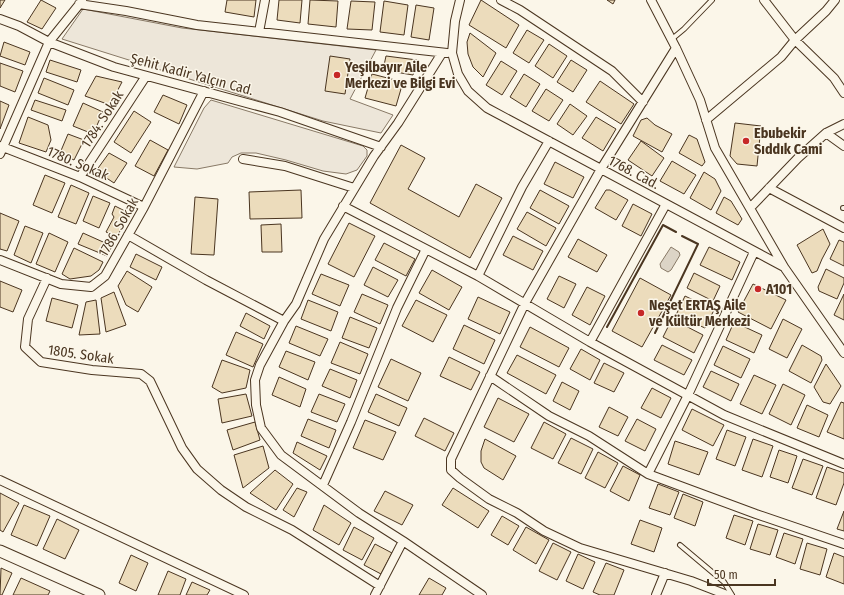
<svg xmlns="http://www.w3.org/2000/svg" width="844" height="595" viewBox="0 0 844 595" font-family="'Fira Sans Condensed',sans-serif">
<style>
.green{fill:#ede6d9;stroke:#887966}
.water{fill:#dcd4c6;stroke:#887966}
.building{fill:#ecdcbc;stroke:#4a3520}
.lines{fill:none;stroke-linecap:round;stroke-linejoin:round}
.lane-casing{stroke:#4a3520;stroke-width:6}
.street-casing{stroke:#4a3520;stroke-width:10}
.secondary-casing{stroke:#4a3520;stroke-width:13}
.lane{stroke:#fbf6e9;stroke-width:4}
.street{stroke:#fbf6e9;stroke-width:8}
.secondary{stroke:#fbf6e9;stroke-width:11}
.wall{stroke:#4a3520;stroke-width:2}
.poi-dot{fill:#c62828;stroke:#fbf6e9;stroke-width:1.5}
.labels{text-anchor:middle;stroke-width:3;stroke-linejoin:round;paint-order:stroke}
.poi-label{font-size:14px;font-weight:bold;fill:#4a3520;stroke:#fbf6e9;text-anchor:start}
.street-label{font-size:14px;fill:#4a3520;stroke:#fbf6e9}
</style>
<rect width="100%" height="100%" fill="#fbf6e9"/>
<path class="green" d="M83 9 182 28 376 50 350 99 393 115 381 133 323 121 62 39Z
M211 100 363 146 367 150V156L357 170 346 174 323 171 286 160 256 153H241L232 157 228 163 197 169 174 167 204 108Z"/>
<path class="water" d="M671 247 679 252 680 255 671 270 668 272 661 268 660 264Z"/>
<path class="building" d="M0 0H5L0 8Z
M41 0 56 8 42 29 27 22Z
M227 0H256L254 17 225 12Z
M279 0H302L300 23 277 20Z
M310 0 338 1 336 27 308 24Z
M481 0 519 25 506 48 469 25Z
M607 0H615L613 4Z
M351 1 375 2 372 30 347 29Z
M384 1 408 5 404 35 380 32Z
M416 5 434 8 429 40 411 37Z
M527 30 544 40 529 63 513 53Z
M470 33 496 53 483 77 473 67 468 54 467 42Z
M4 42 30 52 25 65 0 56Z
M549 44 567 56 553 78 535 66Z
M330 56 350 59 345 94 325 91Z
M386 56 417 60 413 75 383 70Z
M50 60 81 70 77 82 46 72Z
M571 60 587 70 573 92 557 82Z
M501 61 517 71 502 95 486 85Z
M0 63 23 71 15 92 0 86Z
M372 74 403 82 396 106 365 98Z
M524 74 540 84 526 107 510 97Z
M96 76 122 82 110 105 85 96Z
M44 78 74 90 68 105 38 93Z
M600 81 634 104 621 124 586 102Z
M546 89 563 100 549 121 532 111Z
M163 95 187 105 179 124 154 112Z
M35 100 66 110 62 121 31 110Z
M0 101 9 105 0 129Z
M83 103 103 112 93 134 73 126Z
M570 104 587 116 573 135 557 124Z
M134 111 151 122 131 153 114 142Z
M28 117 48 125 51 140 46 152 19 143Z
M596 117 616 129 603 151 582 138Z
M647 118 655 125 672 134 662 152 633 136 641 120Z
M735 123 761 126 757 166 737 164 730 156Z
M68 134 84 140 74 160 60 153Z
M689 135 697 139 705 162 702 166 679 153Z
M150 140 168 150 154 176 135 166Z
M641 141 664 158 652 176 628 160Z
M401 145 425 158 408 189 459 217 476 184 502 198 470 258 370 203Z
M109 153 127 163 114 183 96 171Z
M672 161 696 175 684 194 660 181Z
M555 162 584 177 573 198 544 184Z
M704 172 715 179 721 191 711 210 690 198Z
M45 175 65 183 52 213 33 205Z
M71 185 89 193 76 224 58 217Z
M301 190 302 218 250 219 249 192Z
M540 190 569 206 559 224 530 208Z
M606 190H610L628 200 616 220 595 208Z
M93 196 110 203 99 228 83 221Z
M195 197 218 199 214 255 191 254Z
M724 197 731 201 742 219 738 225 716 213Z
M633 204 652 214 641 236 622 226Z
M115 206 129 213 117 237 106 232 114 217 112 214Z
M527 212 556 228 546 246 517 229Z
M0 213 19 221 7 251 0 249Z
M349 223 375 236 354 277 328 264Z
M281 224 282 252H262L261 225Z
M25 226 43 233 31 263 14 255Z
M823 229 830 244 822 259 817 271 812 273 797 245Z
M49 233 68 242 55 272 36 264Z
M83 233 112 246 107 256 78 244Z
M513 236 543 251 533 270 503 255Z
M578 239 607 255 597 272 568 257Z
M839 240 844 242V266L830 259Z
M384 243 415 259 406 276 375 260Z
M709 247 740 262 732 280 700 265Z
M74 248 103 262 99 270 91 276 70 279 62 274Z
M136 254 162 267 156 280 130 267Z
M373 267 398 280 388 297 364 285Z
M826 269 844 278V283L837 299 819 291 818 287Z
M432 270 462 287 449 310 419 293Z
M127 271 152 287 138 312 126 305 118 286Z
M694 273 720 286 713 301 687 288Z
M321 274 349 285 340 306 312 294Z
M559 276 576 284 564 308 547 299Z
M640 278 671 295 642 347 612 331Z
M0 281 22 290 13 312 0 307Z
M753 284 786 300 771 329 738 312Z
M587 287 605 296 590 325 572 315Z
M114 292 126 325 106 332 101 298Z
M362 294 388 305 380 324 354 312Z
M844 294V320L834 315Z
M685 296 714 310 705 328 676 315Z
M478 297 510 312 500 334 468 319Z
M52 298 78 305 72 328 46 321Z
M96 300 100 334 79 335 86 302Z
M308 300 338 312 331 331 301 319Z
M416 300 447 315 433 342 402 326Z
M246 313 270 326 264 339 240 326Z
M350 317 377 328 369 348 342 338Z
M672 319 703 335 694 353 663 337Z
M783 319 802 329 787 358 769 349Z
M734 322 762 335 754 353 726 340Z
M464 325 495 340 484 364 453 349Z
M296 326 328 339 320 356 289 343Z
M530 327 569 348 559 367 520 347Z
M236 332 263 344 253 367 226 355Z
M340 342 368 354 360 374 331 363Z
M662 345 692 360 684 375 654 360Z
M802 345 821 356 822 360 811 383 789 371Z
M723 346 750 359 741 378 714 365Z
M581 349 600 360 590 380 570 369Z
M286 351 315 362 308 380 279 367Z
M517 355 556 375 546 394 507 373Z
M449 357 480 372 471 390 440 376Z
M391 359 421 373 408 401 378 387Z
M222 360 250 370 246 388 222 393 212 387Z
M604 363 624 373 614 392 594 383Z
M826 364 841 386 830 404 823 402 814 387Z
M330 369 357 380 350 398 322 386Z
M711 371 739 384 731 401 703 387Z
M754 375 776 385 762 414 740 404Z
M279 377 306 389 300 407 272 395Z
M562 382 579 391 570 410 553 401Z
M783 384 805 395 791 425 769 414Z
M652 388 671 398 661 418 641 408Z
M246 394 252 416 222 423 218 399Z
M319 394 345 404 337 422 311 412Z
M376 394 407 408 399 426 368 412Z
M498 398 529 414 514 442 484 427Z
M841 402 844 403V439L827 432Z
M807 405 828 415 819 437 797 428Z
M609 407 628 417 618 436 599 427Z
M692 409 724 425 713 446 682 430Z
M424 418 454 433 445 451 415 436Z
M308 419 336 430 329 448 301 436Z
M637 419 656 429 645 451 625 441Z
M365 420 396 432 383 460 353 448Z
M255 422 260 440 233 450 227 430Z
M544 422 566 434 553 459 531 448Z
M727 430 746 437 735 466 716 459Z
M571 438 593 449 581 474 558 463Z
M485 439 516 456 503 480 484 468 481 462V451Z
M753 439 773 446 762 477 742 470Z
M675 441 708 452 699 475 668 464Z
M297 442 327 456 320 470 293 453Z
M263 446 269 468 243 488 234 455Z
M779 450 797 456 788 483 770 477Z
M598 452 618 463 605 488 585 478Z
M803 459 823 466 812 495 792 488Z
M623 466 640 475 629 501 610 491Z
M827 467 844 473V483L836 505 816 498Z
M275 470 293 484 276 510 250 493Z
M658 484 679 492 670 515 649 508Z
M297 488 307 492 294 517 283 510Z
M453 488 489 511 478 528 442 505Z
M385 491 413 505 402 525 374 511Z
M0 493 19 503 3 532 0 530Z
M683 494 703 502 695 526 674 518Z
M24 505 50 516 37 546 11 535Z
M324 505 351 523 339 545 313 530Z
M844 511V531L837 529Z
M734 515 753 521 745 545 726 538Z
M502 516 519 526 508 545 491 535Z
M57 519 79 530 65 559 43 549Z
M640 520 662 528 654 552 631 544Z
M758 524 778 530 770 555 750 549Z
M354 527 374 538 362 560 343 550Z
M526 527 549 540 536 564 513 550Z
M784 533 803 539 795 564 776 557Z
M553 543 571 552 557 580 539 571Z
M807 543 827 549 820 575 800 569Z
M375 544 392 553 381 574 364 565Z
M834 553 844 557V584L826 577Z
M578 554 595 562 583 589 566 581Z
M131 555 148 563 136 591 119 583Z
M606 563 624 570 614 595H600L593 592Z
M1 568 12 573 2 595H0Z
M168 571 186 579 180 595H158Z
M21 578 50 591 48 595H13Z
M429 578 446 588 442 595H419Z
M192 582 210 590 207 595H186Z"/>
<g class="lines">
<g class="lane-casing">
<path id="lane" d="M672 39 684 29 712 0
M843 208H844
M680 545 724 582 732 595"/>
</g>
<g class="street-casing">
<path id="street" d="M460 0 455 21 452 53 458 74 468 91 487 108 784 267 844 353
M501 0 520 10 612 71 643 102
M651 0 676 48 700 100 715 148 784 267
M764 0 795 40 834 78 844 93
M79 4 126 11 197 25 447 53
M0 19 19 26 49 42 114 67 280 112 381 147
M259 32 265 0
M676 48 601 169 525 303 451 459V470L460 478 489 499 517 513 544 531 580 548 691 581 727 595
M442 53 398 123 374 156 324 239 296 304 284 321 260 365 255 380 256 405 261 428 281 455 359 513 403 541 482 595
M706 120 781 57 795 40 826 11 835 0
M826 133 844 146
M0 146 80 177 144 207
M0 154 49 42 82 1
M243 159 285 166 354 188
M80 177 146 76
M769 188 844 228
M343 206 478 276 590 342 724 415 844 464
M750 208 798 158 826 133 844 124
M128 235 206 280 284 321
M0 260 61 284 91 287 105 276 144 207 204 91
M478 276 522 187 549 141
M47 278 28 319 25 347 41 362 92 370 141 374 150 381 182 448 197 469 221 490 246 507 292 530 380 586
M590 342 666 204
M490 376 549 416 589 436 648 474 756 514 844 544
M648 474 688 395 754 252
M0 480 244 595
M323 485 351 422 397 308 426 249
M375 595 403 541
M656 595 665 573"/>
</g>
<g class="secondary-casing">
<path id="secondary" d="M0 551 99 595"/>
</g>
<use href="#lane" class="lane"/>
<use href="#street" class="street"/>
<use href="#secondary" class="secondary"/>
<path class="wall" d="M607 327 663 225 676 232
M655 333 698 244 682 236"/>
</g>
<g class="poi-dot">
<circle cx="337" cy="75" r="4"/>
<circle cx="746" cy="141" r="4"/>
<circle cx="758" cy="289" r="4"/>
<circle cx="641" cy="313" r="4"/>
</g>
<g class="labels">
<g class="poi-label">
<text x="345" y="72">Yeşilbayır Aile<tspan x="345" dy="16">Merkezi ve Bilgi Evi</tspan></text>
<text x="754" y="138">Ebubekir<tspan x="754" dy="16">Sıddık Cami</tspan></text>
<text x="766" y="294">A101</text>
<text x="649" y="310">Neşet ERTAŞ Aile<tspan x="649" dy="16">ve Kültür Merkezi</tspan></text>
</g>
<g class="street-label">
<text transform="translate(192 74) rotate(15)" y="5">Şehit Kadir Yalçın Cad.</text>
<text transform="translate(102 119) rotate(-57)" y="5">1784. Sokak</text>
<text transform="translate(78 163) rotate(23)" y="5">1780. Sokak</text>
<text transform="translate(634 172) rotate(28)" y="5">1768. Cad.</text>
<text transform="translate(118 227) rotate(-60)" y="5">1786. Sokak</text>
<text transform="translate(81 354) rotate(8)" y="5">1805. Sokak</text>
</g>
</g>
<path d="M708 579v6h67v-6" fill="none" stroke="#4a3520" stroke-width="2"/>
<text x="714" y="579" font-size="12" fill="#4a3520" stroke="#fbf6e9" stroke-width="3" paint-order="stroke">50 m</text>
</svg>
